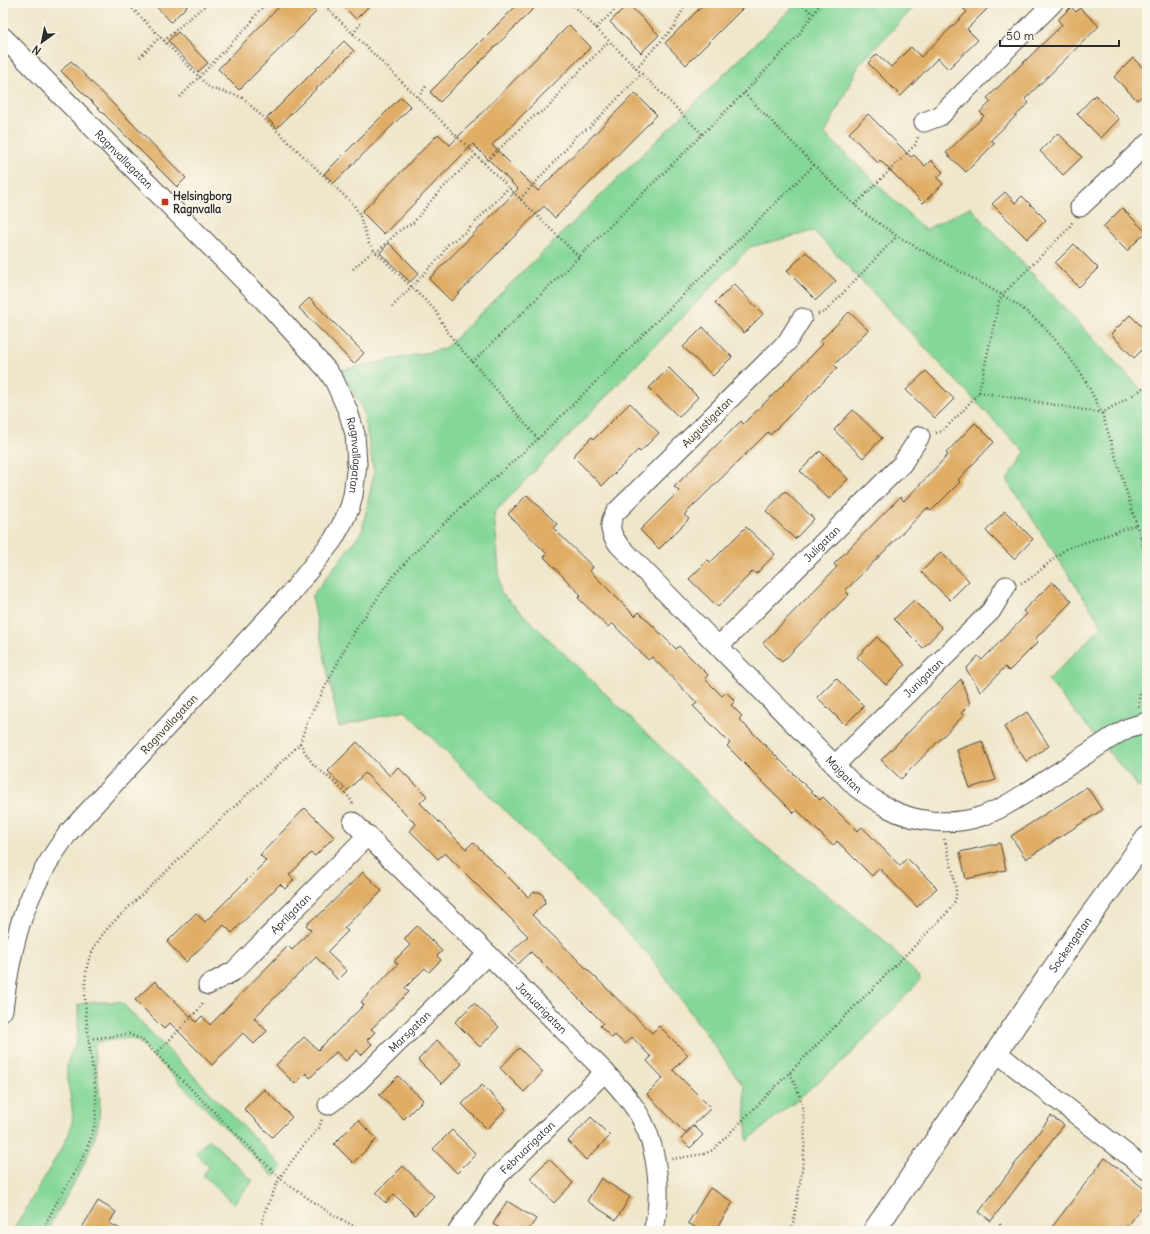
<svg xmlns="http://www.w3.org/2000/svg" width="1150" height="1234" viewBox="0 0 1150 1234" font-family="Delius,sans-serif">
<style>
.green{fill:#85d799;stroke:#588162}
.building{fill:#e0ad66}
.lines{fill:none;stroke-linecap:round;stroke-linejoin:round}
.minor-casing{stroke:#484743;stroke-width:21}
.tertiary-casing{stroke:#484743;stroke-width:24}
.path{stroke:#484743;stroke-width:2.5;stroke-dasharray:1 3;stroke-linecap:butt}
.minor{stroke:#fff;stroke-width:19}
.tertiary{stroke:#fff;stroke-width:22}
.poi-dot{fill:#c8321e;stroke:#fbf7ec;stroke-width:1.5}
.labels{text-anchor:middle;stroke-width:3;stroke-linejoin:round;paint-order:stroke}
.street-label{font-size:11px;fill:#2b2b2b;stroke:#fbf7ec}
.poi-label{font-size:11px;font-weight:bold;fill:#2b2b2b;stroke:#fbf7ec;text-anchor:start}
</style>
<rect width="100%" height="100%" fill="#fbf7ec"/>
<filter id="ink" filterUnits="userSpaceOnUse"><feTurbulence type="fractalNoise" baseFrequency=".025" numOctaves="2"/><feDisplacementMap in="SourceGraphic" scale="8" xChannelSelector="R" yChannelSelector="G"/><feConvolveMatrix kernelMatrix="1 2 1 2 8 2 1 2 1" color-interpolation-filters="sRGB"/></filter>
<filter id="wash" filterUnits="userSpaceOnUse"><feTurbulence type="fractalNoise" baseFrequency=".012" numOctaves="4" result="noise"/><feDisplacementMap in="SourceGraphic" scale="16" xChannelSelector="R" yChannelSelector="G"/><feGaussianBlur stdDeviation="0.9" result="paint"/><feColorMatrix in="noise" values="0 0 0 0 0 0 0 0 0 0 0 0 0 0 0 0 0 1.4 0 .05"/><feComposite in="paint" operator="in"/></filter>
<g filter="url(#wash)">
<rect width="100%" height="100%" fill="#efe7cb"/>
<path class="green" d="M797 3H918L859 65 825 134 925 230 970 207 1147 396V776L1139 788 1048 680 1102 626 1007 480 1025 453 814 231 750 247 494 513 501 593 754 837 885 941 921 979 849 1056 747 1141 744 1087 650 956 404 710 339 727 312 596 362 531 374 473 363 410 341 370 444 349Z
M89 1002H121L283 1167 274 1177 139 1042 130 1038 98 1042 94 1046C96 1069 102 1094 99 1117 96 1150 68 1193 51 1223L49 1231H13L64 1144C67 1137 71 1131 72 1123 75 1105 66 1087 67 1068 67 1058 73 1051 76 1042 79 1030 78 1017 78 1005Z
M209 1139 253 1181 233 1204 203 1175 209 1167 195 1153Z"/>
<g id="blocks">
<path class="building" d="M153 3H190L171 22Z
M283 3H306L316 12 239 90 218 69Z
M340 3H372L356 19Z
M519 3H539L440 102 430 92Z
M705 3H748L686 65 665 43Z
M957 3H993L967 29 978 40 948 69 938 58 901 96 868 63 877 54 891 67 911 47 921 57 967 12Z
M628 4 659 35 641 53 610 22Z
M1071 7 1076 12 1080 8 1099 26 1025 99 1029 103 991 140 995 143 966 172 946 153 984 116 980 112 991 102 987 98 1062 25 1058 20Z
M569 25 591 47 492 145 538 191 635 93 657 115 555 218 544 206 451 301 429 279 518 189 473 144 384 234 362 212 438 134 450 145Z
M178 32 208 63 198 72 168 41Z
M344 41 354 51 277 128 267 118Z
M1133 58 1147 72V91L1137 100 1114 77Z
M71 61 186 178 177 187 61 71Z
M1095 95 1119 119 1101 138 1077 114Z
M401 97 411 107 334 183 324 174Z
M868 114 911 157 914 155 925 166 931 160 943 172 937 178 943 184 923 203 880 160 878 163 849 133Z
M1058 133 1082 157 1063 175 1040 151Z
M1005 192 1015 203 1022 196 1046 220 1027 239 992 204Z
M1122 208 1146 232 1127 251 1103 227Z
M389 243 419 273 410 282 380 253Z
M1074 244 1098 268 1079 287 1055 263Z
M806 252 836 281 816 300 787 271Z
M734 284 763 314 744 333 715 303Z
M309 298 364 353 354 364 299 308Z
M849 312 868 330 834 365 837 368 770 435 768 432 684 515 689 519 659 549 640 530 679 491 674 487 741 421 743 424 781 387 823 344 820 341Z
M1130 315 1147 332V345L1134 358 1111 334Z
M703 327 732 357 713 376 683 347Z
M669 368 698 397 679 417 649 388Z
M926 371 954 399 935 418 906 390Z
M630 403 659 433 640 452 638 450 602 486 573 456 592 437 594 439Z
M853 410 882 438 863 458 834 430Z
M975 423 994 442 958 480 960 482 931 511 927 508 845 591 849 594 782 662 763 643 837 567 834 564 900 497 904 501 948 455 946 453Z
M820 451 848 479 829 499 800 471Z
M785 491 814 519 795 539 766 511Z
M527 495 557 524 553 528 593 567 590 571 635 616 639 612 676 649 679 646 708 675 705 679 722 696 726 692 735 701 731 705 742 716 739 719 820 800 823 797 857 831 862 827 900 866 907 858 937 888 917 907 879 868 872 876 837 841 833 846 797 810 794 813 727 746 730 743 693 706 697 703 652 657 648 660 612 623 608 627 578 598 581 595 544 557 547 554 508 514Z
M1005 511 1033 539 1014 559 986 531Z
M746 527 775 554 756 574 753 571 718 607 689 579 708 560 711 562Z
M941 552 969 581 950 600 921 572Z
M1052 582 1072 601 1035 639 1038 642 1009 671 1005 667 981 692 966 669 978 656 982 660 1027 614 1023 611Z
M914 600 942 628 923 648 894 619Z
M877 637 905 665 886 685 857 657Z
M836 678 864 706 845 725 817 697Z
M961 679 970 704 961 713 964 715 901 779 881 760Z
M1027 712 1049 746 1026 761 1004 727Z
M982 741 996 780 970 788 957 750Z
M357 742 390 776 398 767 427 796 420 803 466 849 473 842 528 897 534 892H540L544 897 545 903 532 915 652 1033 659 1026 688 1055 673 1070 711 1108 685 1133 647 1094 663 1078 647 1061 651 1057 632 1037 625 1044 615 1035 612 1038 600 1026 603 1023 551 971H550L531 952 518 964 508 955 528 936 445 853 438 859 410 831 416 824 365 773 347 791 328 771Z
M1087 787 1102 810 1026 859 1011 836Z
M305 808 334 837 315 856 311 853 289 875 294 880 285 889 280 884 232 933 224 925 186 962 167 942 196 913 205 922 266 861 260 855Z
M1000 843 1006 870 966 879 960 852Z
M363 872 382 891 344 928 348 931 327 952 347 971 338 980 316 957 254 1018 267 1031 254 1044 243 1033 212 1065 170 1023 164 1029 135 1000 155 981 196 1022 202 1016 210 1025 288 946 292 950 311 930 306 925 316 916 317 917Z
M417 926 442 951 437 956 441 960 429 972 425 968 405 988 409 992 371 1029 375 1032 367 1040 372 1044 361 1055 357 1050 346 1061 336 1052 310 1078 306 1073 295 1084 276 1065 304 1037 318 1050 364 1005 361 1002 398 964 394 961 410 945 404 939Z
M474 1003 499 1027 480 1047 455 1022Z
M437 1040 462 1064 442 1084 418 1060Z
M519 1048 543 1072 524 1092 500 1068Z
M398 1076 423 1100 404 1119 379 1095Z
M482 1085 506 1109 487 1129 462 1104Z
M264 1089 292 1117 272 1137 244 1109Z
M1051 1116 1064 1125 991 1221 979 1212Z
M591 1117 610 1136 586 1160 568 1141Z
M358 1120 377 1139 353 1163 334 1144Z
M694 1126 703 1135 690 1148 681 1139Z
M452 1130 476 1154 457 1173 433 1149Z
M1105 1158 1147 1191V1200L1123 1231H1049Z
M549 1159 573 1183 554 1203 530 1178Z
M403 1166 434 1196 415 1215 394 1194 386 1203 376 1193Z
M601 1178 630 1197 616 1220 587 1201Z
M710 1188 733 1202 715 1231H701L688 1223Z
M98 1201 116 1212 109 1223 124 1231H80Z
M507 1201 536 1219 528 1231H504L493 1224Z"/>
</g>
</g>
<g filter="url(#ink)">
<use href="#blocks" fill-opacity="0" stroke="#484743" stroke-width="1"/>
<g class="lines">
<g class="minor-casing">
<g id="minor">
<path id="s1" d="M3 37 271 308 327 370 335 382 348 411 355 434 357 464 353 495 350 507 344 520 333 540 291 593 69 832C25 890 12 939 3 1010"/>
<path d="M924 122 940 116 1053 3"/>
<path d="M1080 207 1147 144"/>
<path id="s2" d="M802 318 787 342 615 513C608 525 610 534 619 545L857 788C867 795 877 802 888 808 914 822 950 826 979 817 1001 810 1021 796 1040 784 1065 768 1090 752 1114 736L1128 728 1147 722"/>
<path id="s3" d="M719 646 902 464 920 436"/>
<path id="s4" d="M835 765 991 611 1006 586"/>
<path id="s5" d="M353 822 488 954 605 1072C618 1087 633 1102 642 1120 658 1151 663 1198 653 1231"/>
<path id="s6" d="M208 985 234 971 368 835"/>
<path d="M996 1052 1147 1170"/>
<path id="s7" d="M328 1105 351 1089 488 954"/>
<path id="s8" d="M458 1231 497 1177 605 1072"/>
</g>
</g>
<g class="tertiary-casing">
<g id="tertiary">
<path id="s9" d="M874 1231 1078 933 1147 838"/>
</g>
</g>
<path class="path" d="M127 3 209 87C220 93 233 92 244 99L353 204 359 213 369 244 374 250 435 310 445 328 458 346 473 362
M322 3 579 257
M571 3 702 134
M801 3 813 14
M596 28 622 3
M353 34 360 24H363
M164 41 186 21 206 5 207 3
M140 57 160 37
M636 68 674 27 683 9 691 3
M744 93 825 176 861 211 897 236 1002 295 1022 308 1041 324 1060 345 1083 376 1102 413 1147 558
M180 97 250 24 259 11 266 3
M418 97 427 85
M484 163 533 117 546 109 555 101 562 89 609 41
M520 199 566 149 576 135 589 128 642 73
M855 205 915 145 918 137
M376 253 400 230 413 223 435 196 476 155
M353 269 374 250
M392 307 442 255 447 245 467 231 509 187
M818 314 825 312 897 236
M979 392 1102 413 1138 392 1147 384
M936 433 942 431 961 413 979 392 999 302 1002 295 1068 229 1073 221
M538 439 473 362 744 93 797 37 821 3
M1021 583C1036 578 1052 557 1068 548L1137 525
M1139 707C1138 695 1143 684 1147 673
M300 743C304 750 308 758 314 765 323 774 352 794 353 806
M89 1039 129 1034 141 1039 284 1182 327 1211 362 1231
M156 1054 199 1009 204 1001
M790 1073C794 1083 800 1094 802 1105 810 1145 798 1191 792 1231
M672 1159 704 1154 713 1150 944 916C949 910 955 904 956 897 957 884 948 852 944 838
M1000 1224 1001 1231
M43 1231C57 1194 88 1162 95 1122 98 1105 95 1088 93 1071 89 1041 79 984 90 957 98 936 113 922 129 907L296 748 300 743 308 720 315 707 345 648 358 626 392 578 413 554 442 525 538 439 814 165
M260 1231 265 1211 280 1177 303 1146 319 1128 322 1119"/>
<use href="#minor" class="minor"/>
<use href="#tertiary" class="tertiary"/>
</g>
</g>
<rect class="poi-dot" x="161" y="198" width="8" height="8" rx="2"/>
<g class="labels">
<g class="street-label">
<text dy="4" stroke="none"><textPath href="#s1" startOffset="172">Ragnvallagatan</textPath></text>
<text transform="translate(707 422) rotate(-45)" y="4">Augustigatan</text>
<text dy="4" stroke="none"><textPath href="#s1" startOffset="556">Ragnvallagatan</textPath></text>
<text dy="4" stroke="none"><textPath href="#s3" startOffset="145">Juligatan</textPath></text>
<text dy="4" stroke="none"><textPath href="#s4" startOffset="124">Junigatan</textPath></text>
<text transform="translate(169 724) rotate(-47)" y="4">Ragnvallagatan</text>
<text dy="4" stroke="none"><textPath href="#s2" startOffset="627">Majgatan</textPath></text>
<text dy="4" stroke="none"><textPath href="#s6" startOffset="110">Aprilgatan</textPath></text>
<text dy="4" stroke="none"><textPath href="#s9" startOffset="347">Sockengatan</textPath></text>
<text dy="4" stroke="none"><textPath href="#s5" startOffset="265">Januarigatan</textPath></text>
<text dy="4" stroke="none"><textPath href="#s7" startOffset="110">Marsgatan</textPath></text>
<text dy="4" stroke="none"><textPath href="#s8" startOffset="109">Februarigatan</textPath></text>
</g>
<g class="poi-label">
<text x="173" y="200">Helsingborg<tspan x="173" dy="13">Ragnvalla</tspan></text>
</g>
</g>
<rect width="1150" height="1234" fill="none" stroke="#fbf7ec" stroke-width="16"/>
<g transform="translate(42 42) rotate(213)" stroke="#fbf7ec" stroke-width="3" paint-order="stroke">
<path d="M0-3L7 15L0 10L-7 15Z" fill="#2b2b2b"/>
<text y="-6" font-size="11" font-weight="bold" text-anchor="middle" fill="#2b2b2b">N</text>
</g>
<path d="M1000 40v6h119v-6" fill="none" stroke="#2b2b2b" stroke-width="2"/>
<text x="1006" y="40" font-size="12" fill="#2b2b2b" stroke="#fbf7ec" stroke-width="3" paint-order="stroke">50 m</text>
</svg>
